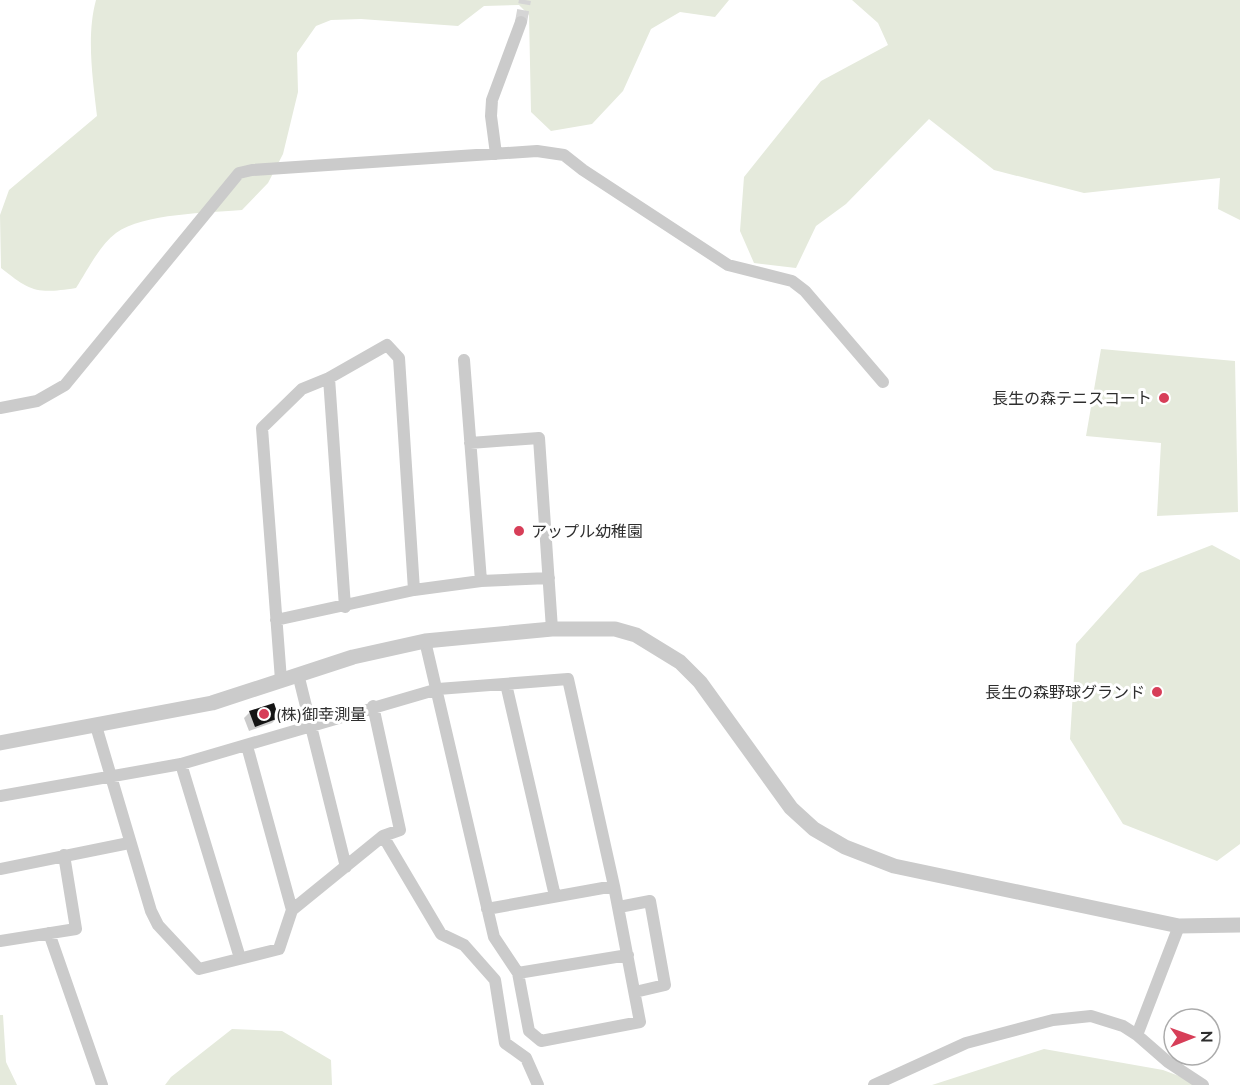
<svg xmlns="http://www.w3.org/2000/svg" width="1240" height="1085" viewBox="0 0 1240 1085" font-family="Mulish,'Noto Sans JP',sans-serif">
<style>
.green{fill:#e5eadc}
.shadow{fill:#0003}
.building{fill:#151515}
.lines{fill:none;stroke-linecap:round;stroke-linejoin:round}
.minor-tunnel{stroke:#d5d5d5;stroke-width:12;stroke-dasharray:12 6;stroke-linecap:butt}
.minor{stroke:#cbcbcb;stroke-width:12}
.tertiary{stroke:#cbcbcb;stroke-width:15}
.poi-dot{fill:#d73e58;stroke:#fff;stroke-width:2}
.labels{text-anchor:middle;stroke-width:6;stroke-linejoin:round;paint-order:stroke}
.poi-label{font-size:16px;fill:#2e2e2e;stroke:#fff;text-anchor:end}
</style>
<rect width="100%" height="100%" fill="#fff"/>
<path class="green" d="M96 0H729L715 17 680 12 651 29 623 91 592 124 551 131 531 112 529 15 519 5 484 6 458 26 361 19 331 20 316 26 297 53 298 92 283 154 268 183 242 210C209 213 143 213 116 233 99 246 87 271 76 288 37 294 31 292 1 268L0 215 9 190 97 116C93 80 86 36 96 0Z
M852 0H1240V220L1218 209 1220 178 1084 193 994 170 929 119 846 204 816 226 796 268 754 263 740 231 744 177 821 81 888 45 878 23Z
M1101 349 1235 361 1238 512 1157 516 1161 443 1086 436Z
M1212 545 1240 560V844L1217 861 1123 824 1070 739 1076 644 1140 573Z
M0 1015H3L6 1062 17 1085H0Z
M232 1029 282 1031 331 1060 332 1085H165L171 1077Z
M1044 1049 1163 1070 1203 1085H932Z"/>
<path class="shadow" d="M250 712 277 718 272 723 249 731 244 718Z"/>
<path class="building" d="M274 703 279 718 255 727 249 711Z"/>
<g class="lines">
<path class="minor-tunnel" d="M521 22 525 0"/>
<path class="minor" d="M496 154 491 116 492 100 521 22
M464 360 481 581
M329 378 345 607
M0 408 37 401 65 385 239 173 252 170 537 151 564 155 583 170 728 265 792 281 805 291 883 382
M470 443 539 438 552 629
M276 620 414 590 481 581 549 578
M298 674 346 867
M281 680 262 428 302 389 329 378 387 345 399 358 414 590
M506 684 555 896
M96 726 151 911 158 925 199 969 279 949 292 910 247 746
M181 764 240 958
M0 796 181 764 438 689 568 679 614 886 640 1022 541 1041 529 1031 518 973 494 937 425 641
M383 836 441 934 464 945 495 980 505 1043 526 1058 538 1085
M0 869 129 843
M619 907 650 901 665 985 635 992
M487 909 614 886
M292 910 383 836 400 830 373 706
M49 933 102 1085
M0 941 76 929 64 855
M518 973 628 955
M1137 1035 1179 926
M874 1085 966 1043 1053 1020 1091 1016 1123 1026 1137 1035 1168 1062 1203 1085"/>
<path class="tertiary" d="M0 743 212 703 353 657 425 641 552 629H615L636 635 680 662 700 682 791 808 814 829 845 847 894 866 1179 926 1240 925"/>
</g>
<g class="poi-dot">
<circle cx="1164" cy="398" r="6"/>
<circle cx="519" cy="531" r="6"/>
<circle cx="1157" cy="692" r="6"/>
<circle cx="264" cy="714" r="6"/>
</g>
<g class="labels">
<g class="poi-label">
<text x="1152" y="404">長生の森テニスコート</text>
<text x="531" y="537" text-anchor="start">アップル幼稚園</text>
<text x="1145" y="698">長生の森野球グランド</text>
<text x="276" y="720" text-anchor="start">(株)御幸測量</text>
</g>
</g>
<g transform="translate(1192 1037) rotate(89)"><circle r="28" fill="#ffffff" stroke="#ababab" stroke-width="1.5"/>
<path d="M0-4.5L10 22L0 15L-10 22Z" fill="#d73e58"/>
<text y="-9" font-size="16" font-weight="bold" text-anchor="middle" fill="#2e2e2e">N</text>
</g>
</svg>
